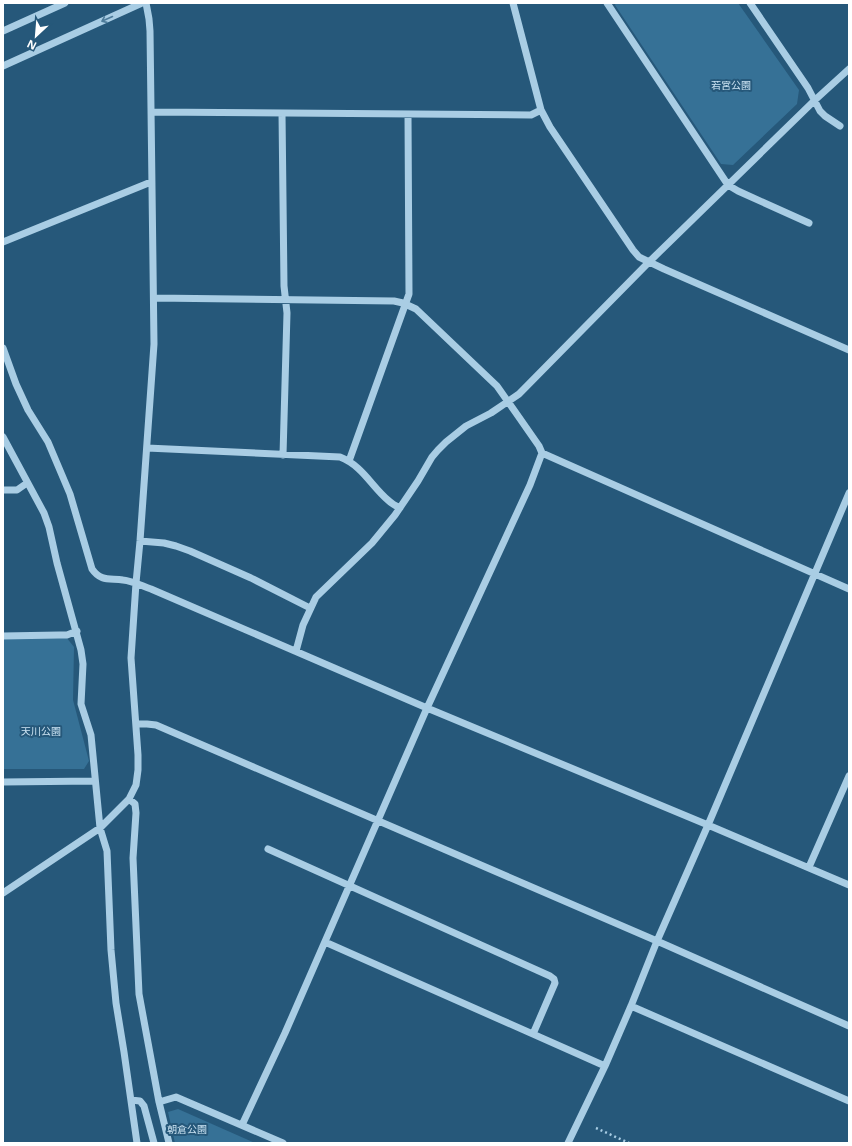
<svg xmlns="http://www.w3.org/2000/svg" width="852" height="1146" viewBox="0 0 852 1146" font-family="'Noto Sans','Noto Sans JP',sans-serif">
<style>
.green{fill:#367196}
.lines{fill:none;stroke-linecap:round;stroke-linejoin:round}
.path{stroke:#a9cde4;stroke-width:2.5;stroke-dasharray:2 3;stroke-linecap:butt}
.minor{stroke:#a9cde4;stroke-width:7}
.oneway{stroke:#4d7b9a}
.labels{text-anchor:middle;stroke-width:4;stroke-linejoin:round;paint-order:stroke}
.park-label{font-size:10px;fill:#cce4f3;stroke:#26587a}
</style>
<rect width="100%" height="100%" fill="#26587a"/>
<path class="green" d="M616 3H738L799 90 797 104 733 165 721 164 615 5Z
M66 637 74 647 73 700 89 761 84 769H3V638Z
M178 1109 255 1143H175L168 1112Z"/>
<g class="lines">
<path class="path" d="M596 1128 629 1143"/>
<path class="minor" d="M513 3 541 110 550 127 633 250 639 257 664 269 849 350
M607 3 728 185 738 191 809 223
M750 3 808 88 820 111 825 116 840 126
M3 31 65 3
M3 66 142 3
M151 112 531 115 541 110
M282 113 284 286 287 313 283 455
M3 242 151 182
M154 298 394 301 403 303 416 309 497 386 516 413 539 446 542 453 530 485 427 708 285 1033 242 1125
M3 348 16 384 28 410 48 442 70 494 92 569C101 582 110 578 123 580 133 581 142 586 151 589L427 708 708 825 849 885
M3 437 44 513 49 527 57 563 81 650 83 664 81 704 91 735 100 828 107 851 111 950 116 1003 124 1052 137 1143
M147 448 340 457C363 466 371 486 389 501 392 504 396 506 400 508
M542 453 849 589
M349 461 409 294 408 114
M3 490H17L27 483
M140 541 164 543 176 546 190 551 251 578 310 608
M3 636 59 635H67L77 631
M296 651 303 625 316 597 372 543 395 515 418 481 432 457 438 450 446 442 466 426 491 413 519 394 649 262 815 100 849 69
M136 724H147L156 725 657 941 849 1026
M3 782 95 781
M129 799 135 804 136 813 133 858 139 994 159 1102 169 1143
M268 849 550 976 554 979 555 983 533 1034
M809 867 849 776
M3 893 100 828 129 799 136 785 138 770V755L131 658 136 583 140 541 154 344 150 31 149 19 146 3
M325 942 605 1066
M631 1006 849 1101
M131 1100 140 1101 144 1106 154 1143
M159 1102 176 1097 283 1143
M568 1143 605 1066 631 1006 657 941 708 825 849 493"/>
</g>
<defs><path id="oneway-shaft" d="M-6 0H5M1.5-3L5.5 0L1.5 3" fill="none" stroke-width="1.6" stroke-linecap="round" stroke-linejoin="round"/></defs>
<use class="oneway" href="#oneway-shaft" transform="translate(107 19) rotate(156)"/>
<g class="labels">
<g class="park-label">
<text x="731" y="89">若宮公園</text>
<text x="41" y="735">天川公園</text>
<text x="187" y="1133">朝倉公園</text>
</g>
</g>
<rect width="852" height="1146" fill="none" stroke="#ffffff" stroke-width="8"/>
<g transform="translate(36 36) rotate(206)" stroke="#26587a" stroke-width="3" paint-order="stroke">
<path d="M0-3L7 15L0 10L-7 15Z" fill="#ffffff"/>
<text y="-6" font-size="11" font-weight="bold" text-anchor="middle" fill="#ffffff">N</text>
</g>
</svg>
